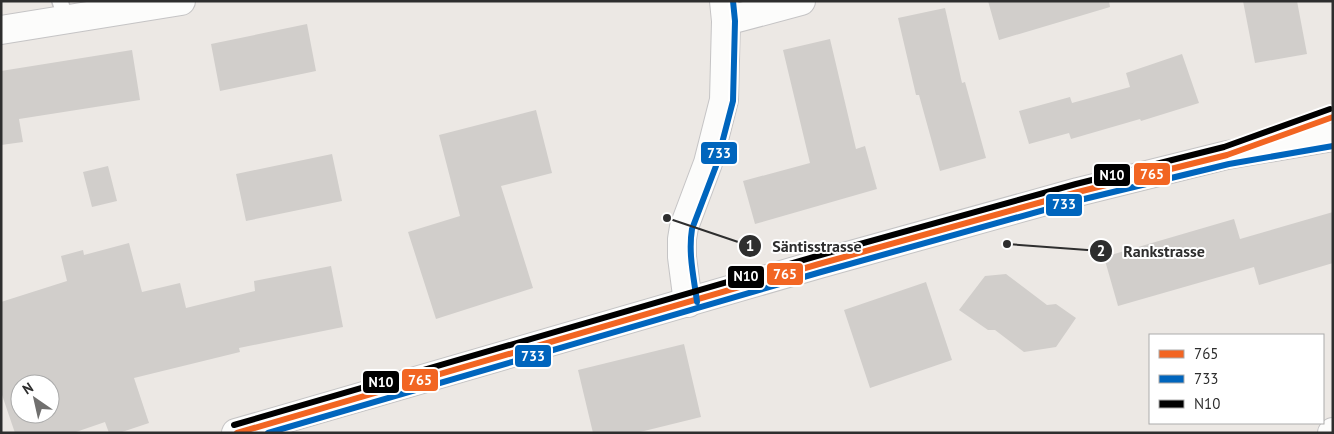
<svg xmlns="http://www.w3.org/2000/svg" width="1334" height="434" viewBox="0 0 1334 434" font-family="'PT Sans',sans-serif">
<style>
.building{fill:#d1cecb;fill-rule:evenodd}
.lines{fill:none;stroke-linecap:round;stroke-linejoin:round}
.lane-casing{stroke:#c5c4c5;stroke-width:18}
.street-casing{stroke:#c5c4c5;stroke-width:30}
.secondary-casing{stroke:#c5c4c5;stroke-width:30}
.lane{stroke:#fcfcfb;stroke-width:15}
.street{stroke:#fcfcfb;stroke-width:28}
.secondary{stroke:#fcfcfb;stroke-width:28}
.bus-1-casing{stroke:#fff;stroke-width:10}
.bus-2-casing{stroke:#fff;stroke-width:10}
.bus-3-casing{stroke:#fff;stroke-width:10}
.bus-1{stroke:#f26522;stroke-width:6}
.bus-2{stroke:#0065bd;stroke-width:6}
.bus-3{stroke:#000;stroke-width:6}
.leader{fill:none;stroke:#2e2e2e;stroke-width:2}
.callout-dot{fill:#2e2e2e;stroke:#fff;stroke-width:2}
.mark-label{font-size:15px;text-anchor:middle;font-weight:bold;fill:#fff}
.callout-label{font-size:16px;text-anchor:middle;font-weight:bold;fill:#2e2e2e;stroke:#fff;stroke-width:4;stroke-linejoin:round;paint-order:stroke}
.line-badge{stroke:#fff;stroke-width:2}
.badge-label{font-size:14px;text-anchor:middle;font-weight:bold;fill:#fff}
</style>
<rect width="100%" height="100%" fill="#ece8e4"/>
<path class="building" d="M988 1H1109L1110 7 999 40Z
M1243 1H1297L1307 54 1255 63Z
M945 8 962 83 965 82 986 158 940 171 919 95H916L898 18Z
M307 24 316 71 220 91 211 44Z
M830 39 856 149 865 146 877 189 755 224 743 181 810 163 783 50Z
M132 50 140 100 19 119 23 142 1 145V71Z
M1182 54 1199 103 1141 121 1140 119 1071 139 1069 133 1029 144 1019 111 1070 97 1072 103 1130 87 1126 73Z
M536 110 552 173 501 186 533 288 436 319 408 232 460 216 439 135Z
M332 154 342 201 246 221 236 174Z
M108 166 117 201 92 207 83 172Z
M1333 212V263L1259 285 1254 267 1118 306 1104 257 1234 219 1240 239Z
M129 243 142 292 180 283 186 308 255 291 254 281 331 266 343 327 239 348 240 352 134 378 149 423 119 433H109L105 422 73 433H15L1 392V302L67 281 61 256 83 250 84 255ZM20 384H50V414H20Z
M1006 274 1047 305 1056 304 1076 318 1056 347 1024 352 995 330H988L959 310 985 276Z
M926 282 952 360 870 388 844 310Z
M684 344 701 417 636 433H593L578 370Z"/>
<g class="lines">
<g class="lane-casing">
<path id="lane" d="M60 1 66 20"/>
</g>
<g class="street-casing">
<path id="street" d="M726 21 801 1
M1 30 181 1
M688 303 682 257V239L684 227 708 163 724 100 726 21 724 1
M1332 433 1333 432"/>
</g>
<g class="secondary-casing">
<path id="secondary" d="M236 433 819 264 1078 192 1227 155 1333 137"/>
</g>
<use href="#lane" class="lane"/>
<use href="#street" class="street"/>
<use href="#secondary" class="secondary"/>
<g class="bus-1-casing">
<path id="bus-1" d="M237 433 819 264 1078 192 1227 155 1333 117"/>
</g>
<g class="bus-2-casing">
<path id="bus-2" d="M697 302C694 278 688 254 692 229L716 166 733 101 735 21 733 1
M268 433 821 272 1080 200 1229 164 1333 146"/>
</g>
<g class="bus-3-casing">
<path id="bus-3" d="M234 425 817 256 1076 184 1224 147 1330 109"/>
</g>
<use href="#bus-1" class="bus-1"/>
<use href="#bus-2" class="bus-2"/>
<use href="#bus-3" class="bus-3"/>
</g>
<path class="leader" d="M667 218L750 246M1007 244L1101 251"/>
<g class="callout-dot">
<circle cx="667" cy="218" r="5"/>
<circle cx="1007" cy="244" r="5"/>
<circle cx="750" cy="246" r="12"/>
<circle cx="1101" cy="251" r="12"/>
</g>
<g class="mark-label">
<text x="750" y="251">1</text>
<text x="1101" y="256">2</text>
</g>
<g class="callout-label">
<text x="817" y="252">Säntisstrasse</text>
<text x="1164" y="257">Rankstrasse</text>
</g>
<g class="line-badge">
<rect x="700" y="141" width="38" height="24" rx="5" fill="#0065bd"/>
<rect x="1133" y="162" width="38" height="24" rx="5" fill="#f26522"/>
<rect x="1093" y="163" width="38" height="24" rx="5" fill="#000"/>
<rect x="1045" y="193" width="38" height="24" rx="5" fill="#0065bd"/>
<rect x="766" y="262" width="38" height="24" rx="5" fill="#f26522"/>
<rect x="727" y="265" width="38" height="24" rx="5" fill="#000"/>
<rect x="514" y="344" width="38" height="24" rx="5" fill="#0065bd"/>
<rect x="401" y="368" width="38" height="24" rx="5" fill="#f26522"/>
<rect x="362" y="370" width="38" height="24" rx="5" fill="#000"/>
</g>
<g class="badge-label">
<text x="719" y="158">733</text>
<text x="1152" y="179">765</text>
<text x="1112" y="180">N10</text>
<text x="1064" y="209">733</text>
<text x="785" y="279">765</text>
<text x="746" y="281">N10</text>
<text x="533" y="361">733</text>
<text x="420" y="385">765</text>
<text x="381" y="387">N10</text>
</g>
<rect width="1334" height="434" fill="none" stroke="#2e2e2e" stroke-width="5"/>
<rect x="1149" y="334" width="175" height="90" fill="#ffffff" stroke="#ababab"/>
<rect x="1159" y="350" width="25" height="8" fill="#f26522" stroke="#ababab"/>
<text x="1194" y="359" font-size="15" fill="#2e2e2e">765</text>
<rect x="1159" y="375" width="25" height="8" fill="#0065bd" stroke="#ababab"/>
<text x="1194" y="384" font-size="15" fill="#2e2e2e">733</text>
<rect x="1159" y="400" width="25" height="8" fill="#000000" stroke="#ababab"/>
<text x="1194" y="409" font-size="15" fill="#2e2e2e">N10</text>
<g transform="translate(35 399) rotate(326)"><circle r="24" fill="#ffffff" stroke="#ababab"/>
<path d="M0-4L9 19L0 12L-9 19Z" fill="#706f6e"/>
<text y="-8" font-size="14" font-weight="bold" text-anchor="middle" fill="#2e2e2e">N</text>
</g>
</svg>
